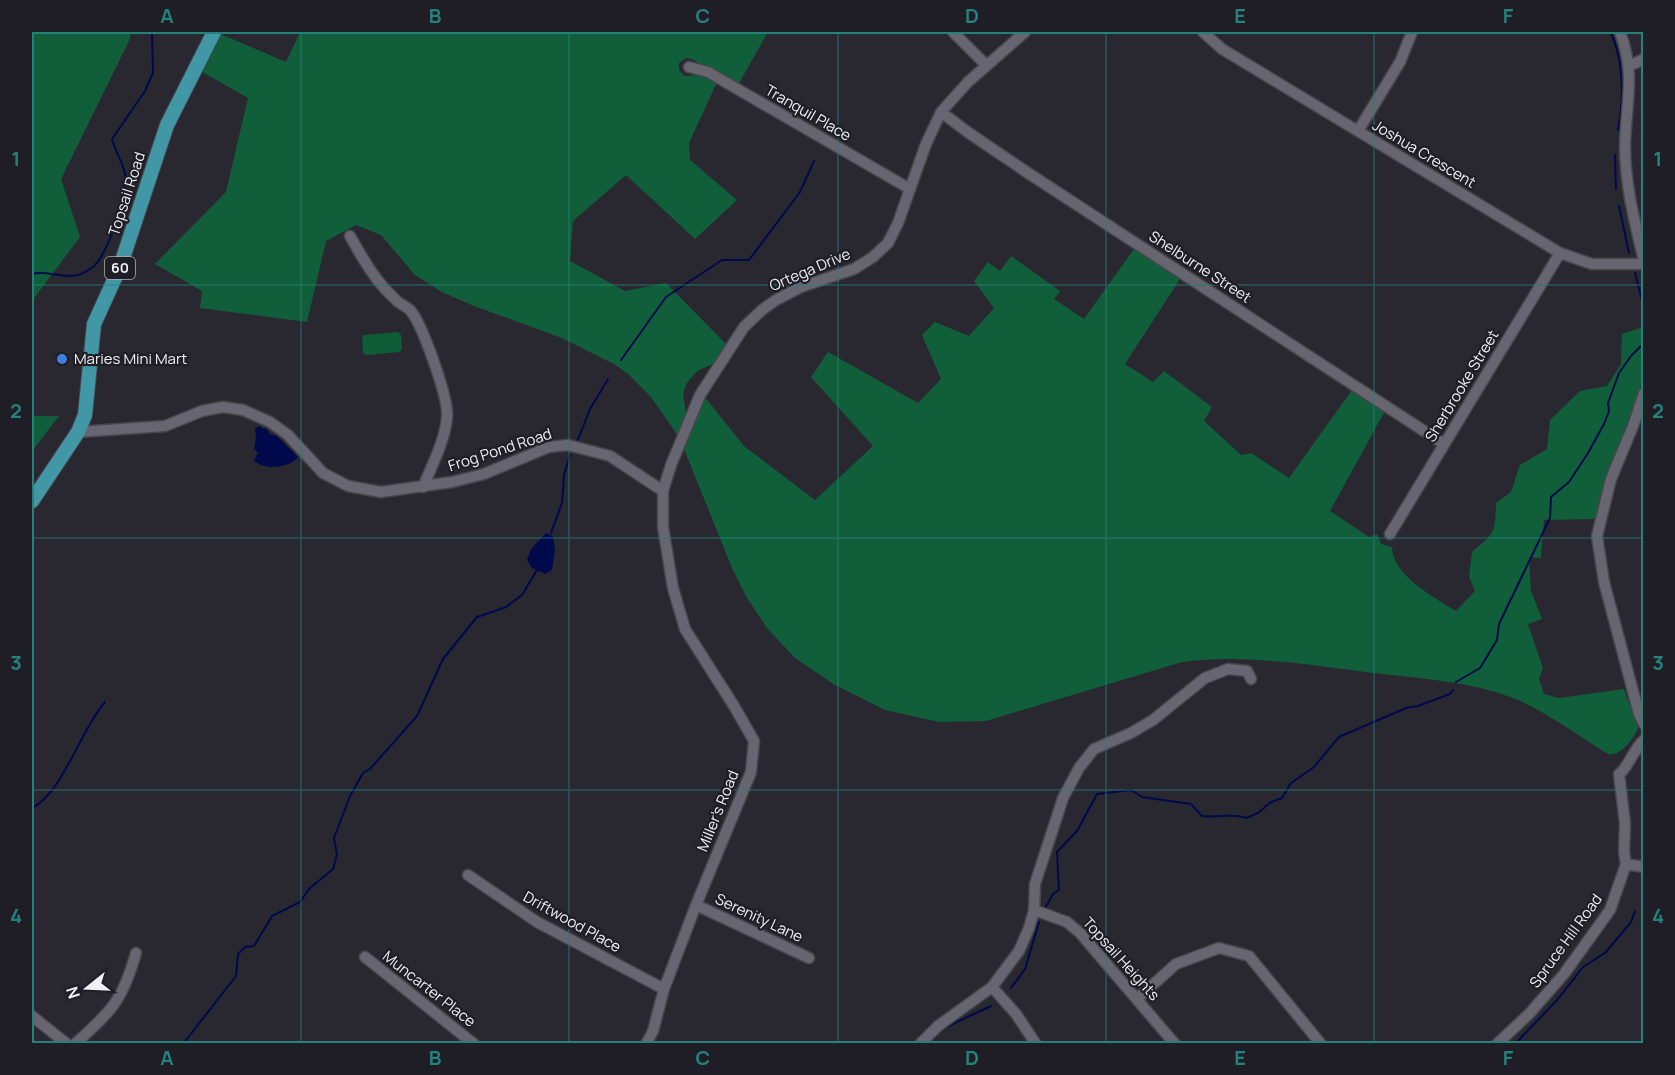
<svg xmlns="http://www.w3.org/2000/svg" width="1675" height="1075" viewBox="0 0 1675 1075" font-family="Manrope,sans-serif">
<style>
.green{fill:#0f5c38}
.forest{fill:#115f3a}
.water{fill:#00094b}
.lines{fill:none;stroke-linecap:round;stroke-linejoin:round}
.stream{stroke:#00094b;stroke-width:2}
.minor-casing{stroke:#47464d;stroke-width:13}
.major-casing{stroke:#47464d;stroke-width:16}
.minor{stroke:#67656f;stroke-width:10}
.major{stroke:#4197a6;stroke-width:14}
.grid{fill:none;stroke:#25827b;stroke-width:1.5;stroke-opacity:0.55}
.shop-dot{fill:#3f7fe0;stroke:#1f1e26;stroke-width:2}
.labels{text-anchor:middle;stroke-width:4.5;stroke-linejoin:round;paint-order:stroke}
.shield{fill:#1f1e26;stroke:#b1b0b6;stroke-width:1.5}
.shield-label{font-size:14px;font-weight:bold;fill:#efeff4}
.street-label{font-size:15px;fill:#efeff4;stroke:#1f1e26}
.poi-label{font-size:15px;fill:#efeff4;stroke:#1f1e26;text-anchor:start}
.neatline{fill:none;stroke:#25827b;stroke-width:2}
.grid-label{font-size:20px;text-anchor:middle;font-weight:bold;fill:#25827b}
</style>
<rect width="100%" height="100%" fill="#292830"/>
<path class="green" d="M398 332 401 335 402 348 400 352 367 355 363 353 362 339 364 335Z"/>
<path class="forest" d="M32 32H131L130 39 61 179 80 237 32 301Z
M216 32 286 62 300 32H768L738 85 692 59 686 58 679 63V70L685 76 704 75 717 82 689 143 690 160 737 200 695 239 626 175 573 221 570 261 625 291 666 283 727 345 713 364 697 371 686 384 683 394 686 414 678 436 651 397 627 373 614 364 562 338 474 306 442 292 415 275 381 235 356 225 326 241 307 322 200 308 202 291 155 264 226 192 248 98 197 69Z
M1134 249 1180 279 1125 364 1153 382 1164 371 1212 407 1204 421 1241 455 1251 453 1289 478 1352 390 1385 411 1330 511 1369 537 1377 534 1381 544 1392 547C1392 575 1435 598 1456 611L1475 591 1469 577 1472 552C1495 533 1495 533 1496 503L1511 492 1520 465 1547 449 1550 420 1580 391 1607 386 1621 364 1622 334 1643 327V379L1608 476 1595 519 1544 520 1541 558 1529 557 1531 591 1542 619 1528 624 1543 668 1539 679 1544 694 1559 698 1624 689 1638 728C1633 740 1621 756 1608 754 1578 736 1550 714 1518 700 1473 681 1421 679 1374 673 1315 666 1241 653 1182 662L986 721 939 722 885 710 835 685 795 658 767 628 746 596 732 568 682 444 704 396 744 446 815 500 873 446 811 377 828 352 918 403 941 379 922 335 935 322 969 336 994 308 974 281 988 262 1000 271 1011 256 1060 291 1054 299 1084 319Z
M32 416H59L32 451Z"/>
<path class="water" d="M260 426 262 428 267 429 270 434 277 436 298 457C290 468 263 471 254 460L258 453 254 449 256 437 255 428Z
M546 533 553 536 555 550 552 570 545 574 532 568 527 560 531 549Z"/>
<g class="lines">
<path class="stream" d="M1611 32C1624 63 1624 97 1618 130
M1615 155 1616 189
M1619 206 1629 253
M1635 273 1644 308
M32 274C46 270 64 279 78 275 82 274 91 269 94 266 109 252 127 194 125 174 123 163 115 151 112 139L145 91 153 73 152 32
M621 360 666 297 722 260H749L800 192 814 161
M577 442 590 409 608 379
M551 533 562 503 564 475 570 455
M1456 682 1480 668 1497 640 1499 624 1550 518 1551 497 1569 482 1588 453 1604 424 1609 411 1608 403 1619 373 1631 356 1644 343
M32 808C62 794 81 729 105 702
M1044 910 1053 894 1059 890 1057 852 1077 831 1097 794 1131 790 1142 797 1191 804 1202 816C1216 818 1233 813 1246 818L1258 813 1271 802 1282 798 1291 783 1314 767 1339 737 1406 708 1418 706 1450 694 1453 690
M1011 988 1025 969 1039 922
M942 1029 991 1006
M183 1044 236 976 238 954 245 947 254 946 272 916 300 902 309 889 333 869 337 855 334 838 350 796 363 773 370 769 417 716 443 659 477 617 506 607 522 595 537 570
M1515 1044 1558 999 1583 967 1605 953 1631 922 1635 911"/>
<g class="minor-casing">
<path id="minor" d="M953 32 986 65
M1203 32 1222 49 1560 253 1592 264H1644
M1620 32C1636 74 1626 103 1625 146 1625 185 1635 223 1644 261
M1629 66 1644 59
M689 67 708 72 910 189
M941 112 969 133 1028 173 1444 444
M1358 131 1400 62 1412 32
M350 236C363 259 375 281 395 299 399 304 406 306 410 310 422 323 449 399 447 417 445 441 432 465 423 487
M1644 393 1633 426 1611 479 1597 536 1604 582 1639 714 1644 724
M78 432 165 426 202 411 223 407 243 410 270 422 288 435 323 473 348 486 381 492 452 482 484 474 549 447 568 445 610 456 663 491
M1390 534 1560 253
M1626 864 1644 867
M468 875 537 922 664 989
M696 905 809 958
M1034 910 1067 922 1080 933 1175 1044
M365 957 474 1044
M992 987 1016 1014 1036 1044
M1137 999 1176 964 1219 948 1249 956 1321 1044
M32 1016 67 1044
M75 1044C112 1010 122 1002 136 953
M646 1044 653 1031 664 989 696 905 751 772 754 741 734 706 685 629 673 588 663 527V491L671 465 700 395 744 327 762 310 776 300 801 287 854 269 873 257 888 243 898 223 926 144 941 112 968 82 1025 32
M920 1044 938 1026 992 987 1019 951 1029 928 1034 910 1035 884 1063 798 1079 768 1094 749 1131 733 1153 720 1205 678 1228 669 1247 671 1251 679
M1497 1044 1529 1014 1564 974 1610 910 1626 864 1624 852 1625 823 1619 774C1629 767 1632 751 1644 740"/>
</g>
<g class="major-casing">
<path id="major" d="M32 501 78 432 85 415 94 324 120 267 167 125 214 32"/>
</g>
<use href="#minor" class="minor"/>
<use href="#major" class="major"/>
</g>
<path class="grid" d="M301 32V1044M569 32V1044M838 32V1044M1106 32V1044M1374 32V1044M32 285H1644M32 538H1644M32 790H1644"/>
<circle class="shop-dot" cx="62" cy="359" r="6"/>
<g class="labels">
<rect class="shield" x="105" y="257" width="30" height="22" rx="4.5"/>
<g class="shield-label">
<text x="120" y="273">60</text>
</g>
<g class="street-label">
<text transform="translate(808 113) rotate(30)" y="5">Tranquil Place</text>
<text transform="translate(1424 154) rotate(31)" y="5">Joshua Crescent</text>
<text transform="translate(127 194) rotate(-72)" y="5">Topsail Road</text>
<text transform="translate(1200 267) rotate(33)" y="5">Shelburne Street</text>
<text transform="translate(810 270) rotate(-23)" y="5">Ortega Drive</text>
<text transform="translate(1462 386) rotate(-59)" y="5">Sherbrooke Street</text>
<text transform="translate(500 450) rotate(-18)" y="5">Frog Pond Road</text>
<text transform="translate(718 811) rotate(-68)" y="5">Miller's Road</text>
<text transform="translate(759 918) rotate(25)" y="5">Serenity Lane</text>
<text transform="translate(572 922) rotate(29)" y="5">Driftwood Place</text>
<text transform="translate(1566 941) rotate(-54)" y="5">Spruce Hill Road</text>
<text transform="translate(1121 959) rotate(48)" y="5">Topsail Heights</text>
<text transform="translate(429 989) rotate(38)" y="5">Muncarter Place</text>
</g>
<g class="poi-label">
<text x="74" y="364">Maries Mini Mart</text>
</g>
</g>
<rect width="1675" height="1075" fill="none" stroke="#1f1e26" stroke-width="66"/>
<g transform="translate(87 988) rotate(252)" stroke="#1f1e26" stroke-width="4.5" paint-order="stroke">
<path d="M0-4.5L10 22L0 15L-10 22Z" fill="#efeff4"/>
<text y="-9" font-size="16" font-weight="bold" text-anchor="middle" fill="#efeff4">N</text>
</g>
<rect x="33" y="33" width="1609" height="1009" class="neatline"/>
<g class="grid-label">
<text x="167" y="23">A</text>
<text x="435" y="23">B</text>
<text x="703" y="23">C</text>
<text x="972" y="23">D</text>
<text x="1240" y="23">E</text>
<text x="1508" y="23">F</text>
<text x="16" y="166">1</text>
<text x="1658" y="166">1</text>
<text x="16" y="418">2</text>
<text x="1658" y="418">2</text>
<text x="16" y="670">3</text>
<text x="1658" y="670">3</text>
<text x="16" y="923">4</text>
<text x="1658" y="923">4</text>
<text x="167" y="1065">A</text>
<text x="435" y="1065">B</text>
<text x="703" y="1065">C</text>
<text x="972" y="1065">D</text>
<text x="1240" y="1065">E</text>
<text x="1508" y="1065">F</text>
</g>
</svg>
